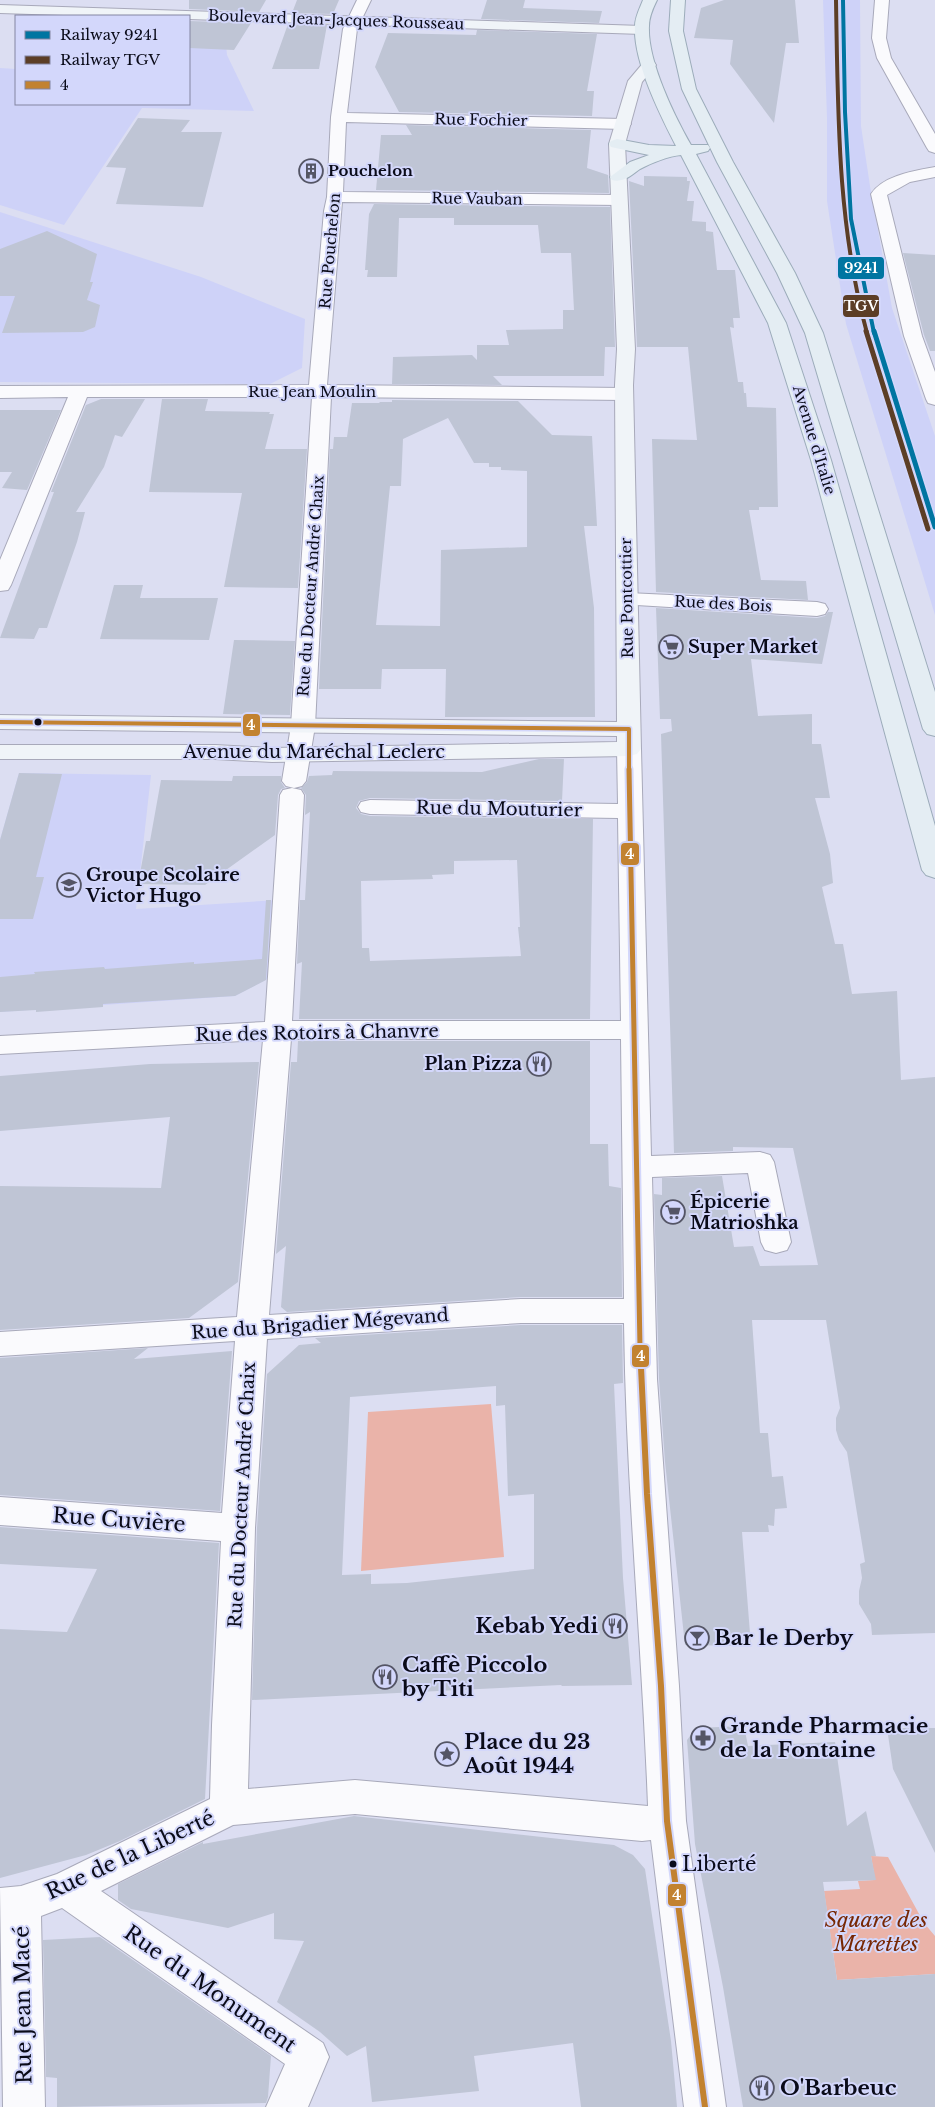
<svg xmlns="http://www.w3.org/2000/svg" width="935" height="2107" viewBox="0 0 935 2107" font-family="'Libre Baskerville',serif">
<style>
.built{fill:#ced2f8}
.green{fill:#eab3a9}
.building{fill:#bfc5d5;fill-rule:evenodd}
.lines{fill:none;stroke-linecap:round;stroke-linejoin:round}
.street-casing{stroke:#a8a9ba;stroke-width:2}
.secondary-casing{stroke:#a8a9ba;stroke-width:2}
.primary-casing{stroke:#9cacba;stroke-width:2}
.street{fill:#fafafd;fill-rule:evenodd}
.secondary{fill:#f0f4f8;fill-rule:evenodd}
.primary{fill:#e4edf3;fill-rule:evenodd}
.bus-1-far2-casing{stroke:#d3d7fb;stroke-width:7}
.bus-1-far1-casing{stroke:#d3d7fb;stroke-width:9}
.bus-1-casing{stroke:#d3d7fb;stroke-width:10}
.bus-1-far2{stroke:#c28230;stroke-width:4}
.bus-1-far1{stroke:#c28230;stroke-width:5}
.bus-1{stroke:#c28230;stroke-width:6}
.rail-1-far1-casing{stroke:#d3d7fb;stroke-width:5.5}
.rail-1-casing{stroke:#d3d7fb;stroke-width:8}
.rail-2-far1-casing{stroke:#d3d7fb;stroke-width:5.5}
.rail-2-casing{stroke:#d3d7fb;stroke-width:8}
.rail-1-far1{stroke:#0075a1;stroke-width:4}
.rail-1{stroke:#0075a1;stroke-width:5}
.rail-2-far1{stroke:#5c3e26;stroke-width:4}
.rail-2{stroke:#5c3e26;stroke-width:5}
.bus-dot{fill:#0a0b19;stroke:#d3d7fb;stroke-width:2}
.labels{text-anchor:middle;stroke-width:4;stroke-linejoin:round;paint-order:stroke}
.far-street-label{font-size:15px;fill:#0a0b19;stroke:#d3d7fb}
.far-poi-label{font-size:15px;font-weight:bold;fill:#0a0b19;stroke:#d3d7fb;text-anchor:start}
.poi-label{font-size:18px;font-weight:bold;fill:#0a0b19;stroke:#d3d7fb;text-anchor:start}
.street-label{font-size:18px;fill:#0a0b19;stroke:#d3d7fb}
.near-bus-label{font-size:20px;fill:#0a0b19;stroke:#d3d7fb;text-anchor:start}
.near-street-label{font-size:21px;fill:#0a0b19;stroke:#d3d7fb}
.near-poi-label{font-size:21px;font-weight:bold;fill:#0a0b19;stroke:#d3d7fb;text-anchor:start}
.near-park-label{font-size:21px;font-style:italic;fill:#772704;stroke:#d3d7fb}
.line-badge{stroke:#d3d7fb;stroke-width:2}
.badge-label{font-size:14px;text-anchor:middle;font-weight:bold;fill:#fff}
</style>
<rect width="100%" height="100%" fill="#dcdef2"/>
<path class="built" d="M823 0H860L861 126 870 186 892 308 935 436V615L846 324 827 201V118Z
M189 22 234 23 226 45 227 55 254 111 142 108 64 225 0 205V68L16 69V104H189Z
M0 212 201 277 305 319 302 368 270 384 0 382Z
M19 773 151 775 136 909 278 900 273 976 235 996 0 1012V840Z"/>
<path class="green" d="M491 1404 504 1557 361 1571 368 1412Z
M871 1856 888 1857 924 1923 935 1936V1974L837 1980 824 1891 860 1889 858 1881 875 1880Z"/>
<path class="building" d="M189 0H266L259 12 189 9Z
M297 0H339L333 14 292 13Z
M487 0H525L523 8 602 11 599 23 481 19Z
M724 0H795L799 43H786L774 123 730 64 733 40 694 38 701 8Z
M189 21 251 23 234 50 189 48Z
M288 24 327 25 319 69H272Z
M477 30 597 34 587 91H594L592 116 399 112 375 67 388 33 476 35Z
M138 118 190 120 181 132H222L203 207 116 204 126 168 106 167Z
M406 125 591 130 587 168 608 175 609 193 376 190 381 135H412Z
M644 176 687 177V181H690L687 201H694L692 221 706 222V231L713 232 717 270H735L740 318H733L734 328 730 327 738 382H743L744 393H746L747 407 776 408 778 507H759V510H749L761 580 806 581 808 600 656 592 652 439 697 440 688 347H637L629 181 644 186Z
M374 204 610 207 615 347H605L604 376H493L502 385 392 384 393 357 472 355 477 360V345H509L506 330 563 329V310H574L571 253H541L538 225H454V218H399L397 277H367L368 270H365L369 214Z
M47 231 97 254 90 282H93L87 300 100 305 95 327 83 332 2 333 15 296H0V249Z
M903 253 935 255V351H930L924 335Z
M101 399H145L122 437 115 435 104 467 76 512H85L77 542 47 628H39L34 639 0 638 54 492H51L86 405Z
M162 399H208L205 411 270 412 269 414H274L265 449H307L298 588 224 587 242 493 149 492Z
M392 400 518 401 552 435 592 436 597 526H584L594 608 595 717H445L446 669H382L381 689H319L330 449H333L334 437H347L352 403H379L380 402H392ZM448 418 474 463H489V467H501V470L527 471V547L441 550 440 626 376 625 390 486H401L403 439Z
M0 410H61L27 490 2 488 12 472H0Z
M114 585H143L140 598H218L209 640 100 639Z
M656 608 817 618 825 616 828 612H833L822 664 751 659 758 716 812 714V744H821L830 798H815L830 854 833 883 822 887 835 944H843L852 994 897 991 901 1080 935 1077V1633L872 1635 871 1624 859 1604V1591L862 1578 860 1564 865 1562 847 1452 839 1440 836 1430V1418L840 1408 826 1320H752L760 1433H768L772 1477 783 1476 787 1508 775 1509 774 1526 768 1525 769 1532H742L751 1646 685 1645 665 1462 659 1379 654 1194 662 1195V1178L722 1176 734 1247 753 1246 760 1266 818 1265 793 1148 733 1147V1151L674 1153 661 734 672 731 671 719H660Z
M234 640 295 641 290 715 223 714Z
M539 759H564L562 801 370 798 359 801 356 808 361 814 370 816 593 819 590 1019H299L302 962 297 964 300 900H305L310 812 305 815 306 795 301 788 307 782 309 776 332 775 333 771 482 772ZM517 860 520 927H518L521 956 370 961 369 948H362L361 881 433 879 432 875 454 874V861Z
M19 773 62 774 36 877H44L33 919H0V840Z
M233 776H281V782L285 788 281 789 278 795 275 835 205 885 138 884 146 841H150L161 780 232 781Z
M266 900H271L266 980 235 996 103 1004V1007L36 1012V1010L0 1012V977L35 974 34 972 104 967 105 969 194 962V964L262 959Z
M298 1041H590V1144H608L609 1186 621 1188 622 1297H521L287 1312 281 1307 286 1246 276 1254 291 1062H297Z
M256 1062H259L238 1282 189 1318 0 1330V1186L161 1188 170 1117 0 1131V1076L150 1064Z
M521 1325H622L623 1383 614 1384 623 1578 632 1685 562 1686 561 1685 252 1700 257 1528 267 1374 299 1345 321 1343 315 1338ZM496 1386V1406L505 1405 508 1496 534 1494V1569L407 1583 371 1584V1574L342 1575 350 1397Z
M148 1348 134 1359 232 1351 220 1511 0 1495V1358Z
M0 1527 219 1543 205 1799 120 1841 86 1855 0 1878V1629L67 1632 97 1569 0 1564Z
M744 1726 748 1746 835 1742 847 1826 866 1811 876 1856H871L876 1880 823 1882 837 1980 935 1974V2107H743L723 1987 695 1844 687 1740 696 1728Z
M887 1728H935V1853L893 1769Z
M354 1816 614 1845 633 1855 645 1869 671 2041 677 2107H581L573 2043 474 2056 479 2091 372 2102 366 2046 347 2056 320 2032 277 2002 304 1941 274 1939V1913L228 1928 131 1909 118 1900V1884L203 1842V1844Z
M100 1937 271 2056 268 2097 266 2103 57 2107V2078L46 2077 43 1940Z"/>
<g class="lines">
<g class="street-casing">
<path id="street" d="M357 0H371L357 29 347 113 623 119 628 121 631 124 628 127 623 129 346 122 343 192 619 195 625 197 627 200 625 203 619 205 342 202 327 385 624 388 631 390 633 394 631 398 624 400 331 397 315 726 306 781 302 786 294 788 286 786 282 781 291 726 312 397H87L11 585 8 590 0 591V560L68 397 0 398V386L309 385 324 211 327 197 331 117 343 29Z
M875 0H889L886 38 891 58 935 134V153L929 151 927 148 877 58 872 38Z
M935 167V177L910 182 887 195 922 336 935 372V405L928 403 926 399 904 336 871 194C884 175 914 171 935 167Z
M628 593 817 602 825 604 828 609 825 614 817 616 620 604 617 599 620 594Z
M629 742 637 744 641 749 651 1156 760 1152 770 1155 774 1162 791 1242 787 1250 776 1253 765 1250 761 1242 748 1173 652 1177 657 1379 679 1686 686 1821 726 2107H684L651 1840 642 1841 355 1814 233 1825 101 1891 323 2043 329 2057 308 2107H266L285 2064 62 1908 41 1916 45 2107H3L0 1888 21 1886 57 1874 210 1799 212 1725 221 1541 0 1525V1497L222 1513 235 1341 0 1356V1332L237 1317 263 1040 0 1054V1036L265 1022 280 795 283 790 292 788 301 790 304 795 292 1021H621L618 818 370 814 361 812 358 807 361 802 370 800 618 804 617 749 621 744ZM291 1039H621L624 1299H521L269 1315ZM521 1323H624C626 1484 642 1645 648 1806L355 1780 248 1789 255 1528 267 1339Z"/>
</g>
<g class="secondary-casing">
<path id="secondary" d="M0 5 642 26 649 30 642 34 189 19V16H95L0 13Z
M649 61 654 62 656 65 642 82 625 144 635 349 633 385 641 749 637 754 629 756 272 762 215 759H0V745H215L272 748 617 742V736L0 729V715L617 722 615 385 617 349 609 144 628 81 644 62Z"/>
</g>
<g class="primary-casing">
<path id="primary" d="M643 0H657C653 8 649 17 649 26 647 60 674 115 691 145H708L710 148 708 151 696 154 786 323 831 460 935 826V878L926 875 922 870 811 460 768 323 681 155C669 156 651 163 640 169 631 175 624 183 612 180L610 177 630 162 649 155 611 147 609 144 611 141 617 139 649 145 676 146C660 115 633 61 635 26 635 17 640 8 643 0Z
M671 0H685L683 31 696 89 733 162 795 273 823 333 935 692V736L927 734 923 729 805 333 777 273 717 162 682 89 669 31Z"/>
</g>
<use href="#street" class="street"/>
<use href="#secondary" class="secondary"/>
<use href="#primary" class="primary"/>
<g class="bus-1-far2-casing">
<path id="bus-1-far2" d="M0 722 629 729V770"/>
</g>
<g class="bus-1-far1-casing">
<path id="bus-1-far1" d="M629 769 640 1347"/>
</g>
<g class="bus-1-casing">
<path id="bus-1" d="M640 1346 647 1494 661 1686 667 1821 705 2107"/>
</g>
<use href="#bus-1-far2" class="bus-1-far2"/>
<use href="#bus-1-far1" class="bus-1-far1"/>
<use href="#bus-1" class="bus-1"/>
<g class="rail-1-far1-casing">
<path id="rail-1-far1" d="M843 0 845 112 851 219 874 333"/>
</g>
<g class="rail-1-casing">
<path id="rail-1" d="M874 331 935 527"/>
</g>
<g class="rail-2-far1-casing">
<path id="rail-2-far1" d="M836 0C838 111 837 224 867 333"/>
</g>
<g class="rail-2-casing">
<path id="rail-2" d="M866 331 928 529"/>
</g>
<use href="#rail-1-far1" class="rail-1-far1"/>
<use href="#rail-1" class="rail-1"/>
<use href="#rail-2-far1" class="rail-2-far1"/>
<use href="#rail-2" class="rail-2"/>
</g>
<defs>
<g id="building-ring" transform="scale(1.25)"><circle r="9.5" fill="#d3d7fb" stroke="#545565" stroke-width="1.5"/><path d="M-4-6H4V6H1V3H-1V6H-4ZM-2.5-4.3h1.7v1.8h-1.7ZM.8-4.3h1.7v1.8H.8ZM-2.5-1h1.7V.8h-1.7ZM.8-1h1.7V.8H.8Z" fill="#545565"/></g>
<g id="supermarket-ring" transform="scale(1.25)"><circle r="9.5" fill="#d3d7fb" stroke="#545565" stroke-width="1.5"/><path d="M-6-5.5h2.5l.6 2H6L4.5 2H-2.5L-4.4-4H-6ZM-1.5 3.2a1.3 1.3 0 1 0 .1 0ZM3 3.2a1.3 1.3 0 1 0 .1 0Z" fill="#545565"/></g>
<g id="school-ring" transform="scale(1.25)"><circle r="9.5" fill="#d3d7fb" stroke="#545565" stroke-width="1.5"/><path d="M0-5L7-2L0 1L-7-2ZM-4 1L0 2.5L4 1V4Q0 6-4 4Z" fill="#545565"/></g>
<g id="restaurant-ring" transform="scale(1.25)"><circle r="9.5" fill="#d3d7fb" stroke="#545565" stroke-width="1.5"/><path d="M-5-6h1v4h1v-4h1v4h1v-4h1v5L-1.5 .5V6h-2V.5L-5-1ZM5-6V6H3V1.5H1.5Q1.5-4 5-6Z" fill="#545565"/></g>
<g id="bar-ring" transform="scale(1.25)"><circle r="9.5" fill="#d3d7fb" stroke="#545565" stroke-width="1.5"/><path d="M-6-5H6L.8 .8V4.5H3.5V6h-7V4.5H-.8V.8Z" fill="#545565"/></g>
<g id="pharmacy-ring" transform="scale(1.25)"><circle r="9.5" fill="#d3d7fb" stroke="#545565" stroke-width="1.5"/><path d="M-2-6h4v4h4v4h-4v4h-4v-4h-4v-4h4Z" fill="#545565"/></g>
<g id="sight-ring" transform="scale(1.25)"><circle r="9.5" fill="#d3d7fb" stroke="#545565" stroke-width="1.5"/><path d="M0-6L1.8-2.2L6-1.7L2.9 1.2L3.7 5.4L0 3.3L-3.7 5.4L-2.9 1.2L-6-1.7L-1.8-2.2Z" fill="#545565"/></g>
</defs>
<g fill-rule="evenodd">
<use href="#building-ring" x="311" y="171"/>
<use href="#supermarket-ring" x="671" y="647"/>
<use href="#school-ring" x="69" y="885"/>
<use href="#restaurant-ring" x="539" y="1064"/>
<use href="#supermarket-ring" x="673" y="1212"/>
<use href="#restaurant-ring" x="615" y="1626"/>
<use href="#bar-ring" x="697" y="1638"/>
<use href="#restaurant-ring" x="385" y="1677"/>
<use href="#pharmacy-ring" x="703" y="1738"/>
<use href="#sight-ring" x="447" y="1754"/>
<use href="#restaurant-ring" x="762" y="2088"/>
</g>
<g class="bus-dot">
<circle cx="38" cy="722" r="4.5"/>
<circle cx="673" cy="1864" r="4.5"/>
</g>
<g class="labels">
<g class="far-street-label">
<text transform="translate(336 20) rotate(2)" y="5">Boulevard Jean-Jacques Rousseau</text>
<text transform="translate(481 120) rotate(1)" y="5">Rue Fochier</text>
<text transform="translate(477 199) rotate(1)" y="5">Rue Vauban</text>
<text transform="translate(330 251) rotate(-85)" y="5">Rue Pouchelon</text>
<text x="312" y="397">Rue Jean Moulin</text>
<text transform="translate(814 440) rotate(73)" y="5">Avenue d'Italie</text>
<text transform="translate(311 586) rotate(-86)" y="5">Rue du Docteur André Chaix</text>
<text transform="translate(627 598) rotate(-91)" y="5">Rue Pontcottier</text>
<text transform="translate(723 604) rotate(3)" y="5">Rue des Bois</text>
</g>
<g class="far-poi-label">
<text x="328" y="176">Pouchelon</text>
</g>
<g class="poi-label">
<text x="688" y="653">Super Market</text>
<text x="86" y="881">Groupe Scolaire<tspan x="86" dy="21">Victor Hugo</tspan></text>
<text x="522" y="1070" text-anchor="end">Plan Pizza</text>
<text x="690" y="1208">Épicerie<tspan x="690" dy="21">Matrioshka</tspan></text>
</g>
<g class="street-label">
<text x="314" y="758">Avenue du Maréchal Leclerc</text>
<text transform="translate(499 809) rotate(1)" y="6">Rue du Mouturier</text>
<text transform="translate(317 1033) rotate(-1)" y="6">Rue des Rotoirs à Chanvre</text>
<text transform="translate(320 1324) rotate(-4)" y="6">Rue du Brigadier Mégevand</text>
<text transform="translate(242 1495) rotate(-87)" y="6">Rue du Docteur André Chaix</text>
</g>
<g class="near-bus-label">
<text x="682" y="1871">Liberté</text>
</g>
<g class="near-street-label">
<text transform="translate(119 1520) rotate(4)" y="7">Rue Cuvière</text>
<text transform="translate(130 1855) rotate(-25)" y="7">Rue de la Liberté</text>
<text transform="translate(210 1989) rotate(35)" y="7">Rue du Monument</text>
<text transform="translate(23 2005) rotate(-91)" y="7">Rue Jean Macé</text>
</g>
<g class="near-poi-label">
<text x="598" y="1633" text-anchor="end">Kebab Yedi</text>
<text x="714" y="1645">Bar le Derby</text>
<text x="402" y="1672">Caffè Piccolo<tspan x="402" dy="24">by Titi</tspan></text>
<text x="720" y="1733">Grande Pharmacie<tspan x="720" dy="24">de la Fontaine</tspan></text>
<text x="464" y="1749">Place du 23<tspan x="464" dy="24">Août 1944</tspan></text>
<text x="780" y="2095">O'Barbeuc</text>
</g>
<g class="near-park-label">
<text x="876" y="1927">Square des<tspan x="876" dy="24">Marettes</tspan></text>
</g>
</g>
<g class="line-badge">
<rect x="837" y="256" width="48" height="24" rx="5" fill="#0075a1"/>
<rect x="842" y="294" width="38" height="24" rx="5" fill="#5c3e26"/>
<rect x="242" y="713" width="19" height="24" rx="5" fill="#c28230"/>
<rect x="620" y="842" width="20" height="24" rx="5" fill="#c28230"/>
<rect x="631" y="1344" width="19" height="24" rx="5" fill="#c28230"/>
<rect x="667" y="1883" width="20" height="24" rx="5" fill="#c28230"/>
</g>
<g class="badge-label">
<text x="861" y="273">9241</text>
<text x="861" y="311">TGV</text>
<text x="251" y="730">4</text>
<text x="630" y="859">4</text>
<text x="641" y="1361">4</text>
<text x="677" y="1900">4</text>
</g>
<rect x="15" y="15" width="175" height="90" fill="#d3d7fb" stroke="#8385a1"/>
<rect x="25" y="31" width="25" height="8" fill="#0075a1" stroke="#8385a1"/>
<text x="60" y="40" font-size="15" fill="#0a0b19">Railway 9241</text>
<rect x="25" y="56" width="25" height="8" fill="#5c3e26" stroke="#8385a1"/>
<text x="60" y="65" font-size="15" fill="#0a0b19">Railway TGV</text>
<rect x="25" y="81" width="25" height="8" fill="#c28230" stroke="#8385a1"/>
<text x="60" y="90" font-size="15" fill="#0a0b19">4</text>
</svg>
